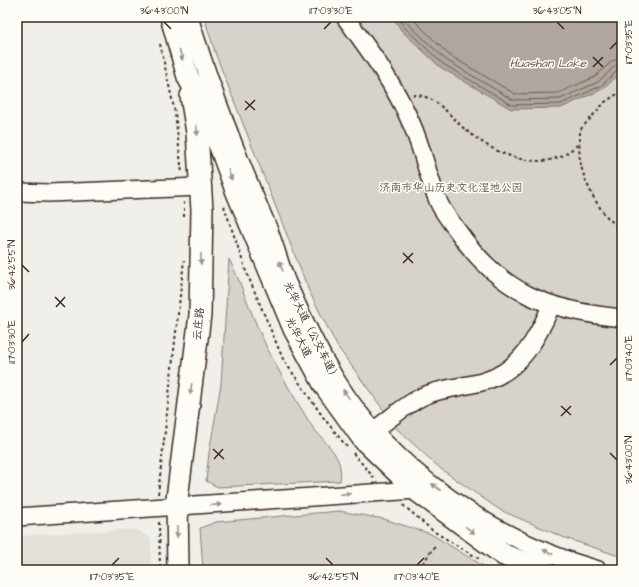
<svg xmlns="http://www.w3.org/2000/svg" width="639" height="587" viewBox="0 0 639 587" font-family="'Architects Daughter','LXGW WenKai TC',sans-serif">
<style>
.built{fill:#e3e0da}
.green{fill:#d7d2cc;stroke:#897e75}
.water{fill:#aea69f;stroke:#80746b}
.lines{fill:none;stroke-linecap:round;stroke-linejoin:round}
.shore{stroke:#695c52;stroke-width:1}
.minor-casing{stroke:#3b2a1e;stroke-width:20}
.major-casing{stroke:#3b2a1e;stroke-width:24}
.path{stroke:#3b2a1e;stroke-width:2;stroke-dasharray:3 3;stroke-linecap:butt}
.minor{stroke:#fdfcf7;stroke-width:17}
.major{stroke:#fdfcf7;stroke-width:21}
.oneway{fill:#9c938a}
.ticks{fill:none;stroke:#3b2a1e;stroke-width:1.5}
.labels{text-anchor:middle;stroke-width:3;stroke-linejoin:round;paint-order:stroke}
.park-label{font-size:11px;fill:#62544a;stroke:#fdfcf7}
.street-label{font-size:11px;fill:#3b2a1e;stroke:#fdfcf7}
.water-label{font-size:12px;font-style:italic;fill:#63554b;stroke:#fdfcf7}
.neatline{fill:none;stroke:#3b2a1e;stroke-width:1.5}
.ticks-label{font-size:10px;text-anchor:middle;fill:#3b2a1e}
</style>
<rect width="100%" height="100%" fill="#f1efea"/>
<filter id="ink" filterUnits="userSpaceOnUse"><feTurbulence type="fractalNoise" baseFrequency=".025" numOctaves="2"/><feDisplacementMap in="SourceGraphic" scale="8" xChannelSelector="R" yChannelSelector="G"/><feConvolveMatrix kernelMatrix="1 2 1 2 8 2 1 2 1" color-interpolation-filters="sRGB"/></filter>
<g filter="url(#ink)">
<path class="built" d="M136 529 151 539V570H17V536Z"/>
<path class="green" d="M204 17H622V557L565 538 500 510 441 469 398 430 337 346 309 291 216 55Z
M229 259C242 284 250 312 262 337 275 366 292 393 308 420 321 442 345 453 340 481L218 487 206 481 209 453 221 384Z
M339 511 384 519 431 534 490 570H203L200 528 216 522Z"/>
<path class="water" d="M393 17H622V72L603 89 561 108 511 109 440 67 401 30Z"/>
<g class="lines">
<path class="shore" d="M398 17 404 27 443 64 512 105 561 104 601 86 618 70 622 69
M404 17 408 24 446 60 513 100 560 99 598 82 615 66 622 64
M411 17 449 55 515 94 558 93 595 77 612 61 622 58"/>
<g class="minor-casing">
<path id="minor" d="M189 17C211 89 238 159 268 228 275 246 280 265 287 283 302 316 317 349 336 380 391 470 497 542 598 570
M345 17C370 51 395 85 412 125 423 150 428 178 439 203 443 212 451 222 457 230 500 293 549 311 622 318
M17 192 49 193 200 187
M373 431C389 420 408 402 426 395 445 387 466 387 485 381 521 370 538 337 551 306
M17 517 416 490"/>
</g>
<g class="major-casing">
<path id="major" d="M171 17 188 77 208 114 236 190 294 329 325 386 364 440 416 490 504 555 543 570
M178 570 177 499 200 315 202 210 197 132 191 96"/>
</g>
<path class="path" d="M160 44 175 113 182 173
M622 91 605 102 580 130C580 141 578 154 581 165 585 184 602 220 622 228
M413 95C436 94 451 118 467 131 491 151 526 168 557 158 565 156 573 148 580 143
M184 202V217
M224 206 246 271 283 359 323 417 347 447
M353 453 375 479
M158 494 184 260
M403 505 433 531 481 560
M159 522 160 570
M413 570 423 563 436 544"/>
<use href="#minor" class="minor"/>
<use href="#major" class="major"/>
</g>
<defs><path id="oneway-solid" d="M-6-.8H1V-3.2L6.5 0L1 3.2V.8H-6Z"/></defs>
<g class="oneway">
<use href="#oneway-solid" transform="translate(181 55) rotate(73)"/>
<use href="#oneway-solid" transform="translate(197 130) rotate(83)"/>
<use href="#oneway-solid" transform="translate(230 175) rotate(70)"/>
<use href="#oneway-solid" transform="translate(201 259) rotate(91)"/>
<use href="#oneway-solid" transform="translate(281 266) rotate(-110)"/>
<use href="#oneway-solid" transform="translate(191 389) rotate(97)"/>
<use href="#oneway-solid" transform="translate(346 394) rotate(-126)"/>
<use href="#oneway-solid" transform="translate(436 487) rotate(-143)"/>
<use href="#oneway-solid" transform="translate(345 494) rotate(-5)"/>
<use href="#oneway-solid" transform="translate(216 505) rotate(-5)"/>
<use href="#oneway-solid" transform="translate(470 530) rotate(37)"/>
<use href="#oneway-solid" transform="translate(177 532) rotate(89)"/>
<use href="#oneway-solid" transform="translate(548 552) rotate(-155)"/>
</g>
</g>
<path class="ticks" d="M164 22 171 29M557 22 564 29M324 29 331 22M610 49 617 42M593 57 603 67M593 67 603 57M245 101 255 110M245 110 255 100M403 253 413 263M403 263 413 253M22 265 29 272M55 297 65 307M56 307 65 297M22 342 29 334M610 365 617 358M561 406 571 415M561 416 571 406M213 449 224 459M610 453 617 460M214 459 223 449M326 558 333 565M112 565 119 558M417 565 424 558"/>
<g class="labels">
<g class="park-label">
<text x="451" y="191">济南市华山历史文化湿地公园</text>
</g>
<g class="street-label">
<text transform="translate(198 324) rotate(-85)" y="4">云庄路</text>
<text transform="translate(312 331) rotate(63)" y="4">光华大道（公交车道）</text>
<text transform="translate(299 337) rotate(63)" y="4">光华大道</text>
</g>
<g class="water-label">
<text x="548" y="67">Huashan Lake</text>
</g>
</g>
<rect width="639" height="587" fill="none" stroke="#fdfcf7" stroke-width="44"/>
<rect x="22" y="22" width="595" height="543" class="neatline"/>
<g class="ticks-label">
<text x="164" y="14">36°43'00"N</text>
<text x="331" y="14">117°03'30"E</text>
<text x="557" y="14">36°43'05"N</text>
<text transform="translate(628 42) rotate(-90)" y="4">117°03'35"E</text>
<text transform="translate(11 265) rotate(-90)" y="4">36°42'55"N</text>
<text transform="translate(11 342) rotate(-90)" y="4">117°03'30"E</text>
<text transform="translate(628 358) rotate(-90)" y="4">117°03'40"E</text>
<text transform="translate(628 460) rotate(-90)" y="4">36°43'00"N</text>
<text x="112" y="580">117°03'35"E</text>
<text x="333" y="580">36°42'55"N</text>
<text x="417" y="580">117°03'40"E</text>
</g>
</svg>
